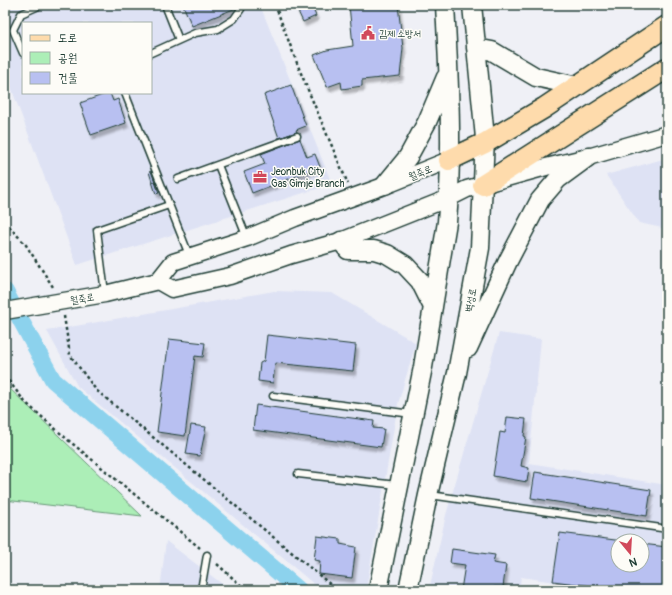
<svg xmlns="http://www.w3.org/2000/svg" width="672" height="595" viewBox="0 0 672 595" font-family="Pangolin,'Poor Story',sans-serif">
<style>
.built{fill:#dee2f4;fill-rule:evenodd}
.green{fill:#aceeb7;stroke:#669676}
.lines{fill:none;stroke-linecap:round;stroke-linejoin:round}
.canal{stroke:#8cd2ed;stroke-width:17}
.building{fill:#b8c0f1;stroke:#1f3d34;filter:url(#shadow)}
.service-casing{stroke:#1f3d34;stroke-width:9}
.tertiary-casing{stroke:#1f3d34;stroke-width:19}
.secondary-casing{stroke:#1f3d34;stroke-width:21}
.primary-casing{stroke:#1f3d34;stroke-width:23}
.path{stroke:#1f3d34;stroke-width:2.5;stroke-dasharray:3 3;stroke-linecap:butt}
.service{stroke:#fdfcf7;stroke-width:6}
.tertiary{stroke:#fdfcf7;stroke-width:16}
.secondary{stroke:#fdfcf7;stroke-width:18}
.primary{stroke:#fedbac;stroke-width:20}
.labels{text-anchor:middle;stroke-width:3;stroke-linejoin:round;paint-order:stroke}
.poi-label{font-size:10px;fill:#1f3d34;stroke:#fdfcf7;text-anchor:start}
.street-label{font-size:10px;fill:#1f3d34;stroke:#fdfcf7}
</style>
<defs>
<filter id="shadow"><feDropShadow dx="2.5" dy="4.5" stdDeviation="1" flood-color="#0004"/></filter>
</defs>
<rect width="100%" height="100%" fill="#eff0f6"/>
<filter id="ink" filterUnits="userSpaceOnUse"><feTurbulence type="fractalNoise" baseFrequency=".025" numOctaves="2"/><feDisplacementMap in="SourceGraphic" scale="8" xChannelSelector="R" yChannelSelector="G"/><feConvolveMatrix kernelMatrix="1 2 1 2 8 2 1 2 1" color-interpolation-filters="sRGB"/></filter>
<g filter="url(#ink)">
<path class="built" d="M5 5H260L332 184 77 265 5 71ZM23 23H151V93H23Z
M667 158V229L639 223 606 175Z
M274 291 332 293 416 343 398 404 366 590H321L78 387 47 331Z
M499 333 541 339 529 463 667 485V590H609L521 577 519 590H429L446 515ZM618 541H642V565H618Z
M166 541 230 590H160Z"/>
<path class="green" d="M5 384 142 516 5 500Z"/>
<g class="lines">
<path class="canal" d="M5 291 53 380 299 590"/>
</g>
<path class="building" d="M183 5H235L236 8 192 26Z
M295 5H311L316 16 303 22Z
M349 5H398L403 48 400 76 362 80V86L342 89 341 82 327 87 314 55 327 50 353 46Z
M291 85 306 126 296 130 297 132 279 138 264 95Z
M108 93H110L113 101 118 99 126 123 91 135 80 103Z
M300 139 307 157 315 154 320 167 252 193 244 172 265 164 261 154Z
M151 171 159 193 156 194 149 172Z
M267 335 356 345 353 371 275 363 273 383 258 381 260 363 264 361Z
M169 339 205 343 203 357 195 356 185 436 157 432Z
M256 405 374 421 373 428 384 429 381 447 253 430Z
M507 417 526 419 524 436 526 437 521 466 529 468 527 482 493 476 500 432 505 433Z
M191 425 206 427 200 456 186 454Z
M535 472 651 490 647 516 531 498Z
M560 533 623 541H618V565H642V544L667 547V590H624L553 581Z
M317 536 340 539V544L356 547 352 578 319 574 320 561 314 560Z
M452 549 495 555 493 563 506 565 503 587H494V590H461L465 565 450 563Z"/>
<g class="lines">
<g class="service-casing">
<path id="service" d="M165 5 179 40
M23 53 13 30 21 14 41 5
M151 53 195 33 218 29 234 19 241 9 239 5
M125 93 189 255
M218 165 247 238
M178 179 297 136
M105 293 97 230 169 205
M273 396 412 414
M298 474 397 485
M430 495 661 528
M201 590 207 555"/>
</g>
<g class="tertiary-casing">
<path id="tertiary" d="M158 281 172 289 230 276 291 255 341 241 449 198 467 189 546 167 588 157 667 134
M5 311 105 294 158 281 173 262 247 238 295 218 392 183 449 160"/>
</g>
<g class="secondary-casing">
<path id="secondary" d="M476 48 492 51 536 77 577 86
M385 185 408 157 427 122 446 77
M341 241 348 250H374L387 254 405 265 420 281 433 307
M468 348 508 261 540 200 558 179 588 157
M378 590 423 367 447 222C453 150 449 77 445 5
M408 590 428 495 457 373 480 248 485 138 472 5"/>
</g>
<g class="primary-casing">
<path id="primary" d="M449 160 485 143 544 108 667 26
M483 185 667 68"/>
</g>
<path class="path" d="M275 5 300 71 348 184
M5 222 26 245 53 287
M64 316 70 355 96 390 337 590
M5 376 25 402 68 440 200 548
M217 564 246 590"/>
<use href="#service" class="service"/>
<use href="#tertiary" class="tertiary"/>
<use href="#secondary" class="secondary"/>
<use href="#primary" class="primary"/>
</g>
</g>
<defs>
<g id="civic-bare" transform="scale(1.08)"><path d="M-.6-6.5H3V-4.5H.6V-3L4-1V1h2V6H-6V1h2V-1L-.6-3ZM-1.2 2.5V6h2.4V2.5Z" fill="#d1495b" stroke="#fdfcf7" stroke-width="2.5" paint-order="stroke"/></g>
<g id="office-bare" transform="scale(1.08)"><path d="M-6-3h4V-5.5h4V-3h4V5H-6ZM-1-4.5V-3h2v-1.5ZM-6 0V1H6V0Z" fill="#d1495b" stroke="#fdfcf7" stroke-width="2.5" paint-order="stroke"/></g>
</defs>
<g fill-rule="evenodd">
<use href="#civic-bare" x="368" y="33"/>
<use href="#office-bare" x="260" y="177"/>
</g>
<g class="labels">
<g class="poi-label">
<text x="379" y="37">김제 소방서</text>
<text x="271" y="175">Jeonbuk City<tspan x="271" dy="12">Gas Gimje Branch</tspan></text>
</g>
<g class="street-label">
<text transform="translate(420 172) rotate(-22)" y="4">월죽로</text>
<text transform="translate(82 298) rotate(-10)" y="4">월죽로</text>
<text transform="translate(470 300) rotate(-80)" y="4">벽성로</text>
</g>
</g>
<rect width="672" height="595" fill="none" stroke="#fdfcf7" stroke-width="20"/>
<rect x="10" y="10" width="652" height="575" fill="none" stroke="#1f3d34" stroke-width="1.5" filter="url(#ink)"/>
<rect x="22" y="22" width="130" height="72" fill="#fdfcf7" stroke="#a4b0a9"/>
<rect x="30" y="35" width="20" height="6" fill="#fedbac" stroke="#a4b0a9"/>
<text x="58" y="42" font-size="12" fill="#1f3d34">도로</text>
<rect x="30" y="52" width="20" height="12" fill="#aceeb7" stroke="#a4b0a9"/>
<text x="58" y="62" font-size="12" fill="#1f3d34">공원</text>
<rect x="30" y="72" width="20" height="12" fill="#b8c0f1" stroke="#a4b0a9"/>
<text x="58" y="82" font-size="12" fill="#1f3d34">건물</text>
<g transform="translate(630 553) rotate(162)"><circle r="19" fill="#fdfcf7" stroke="#a4b0a9"/>
<path d="M0-3L7 15L0 10L-7 15Z" fill="#d1495b"/>
<text y="-6" font-size="11" font-weight="bold" text-anchor="middle" fill="#1f3d34">N</text>
</g>
</svg>
